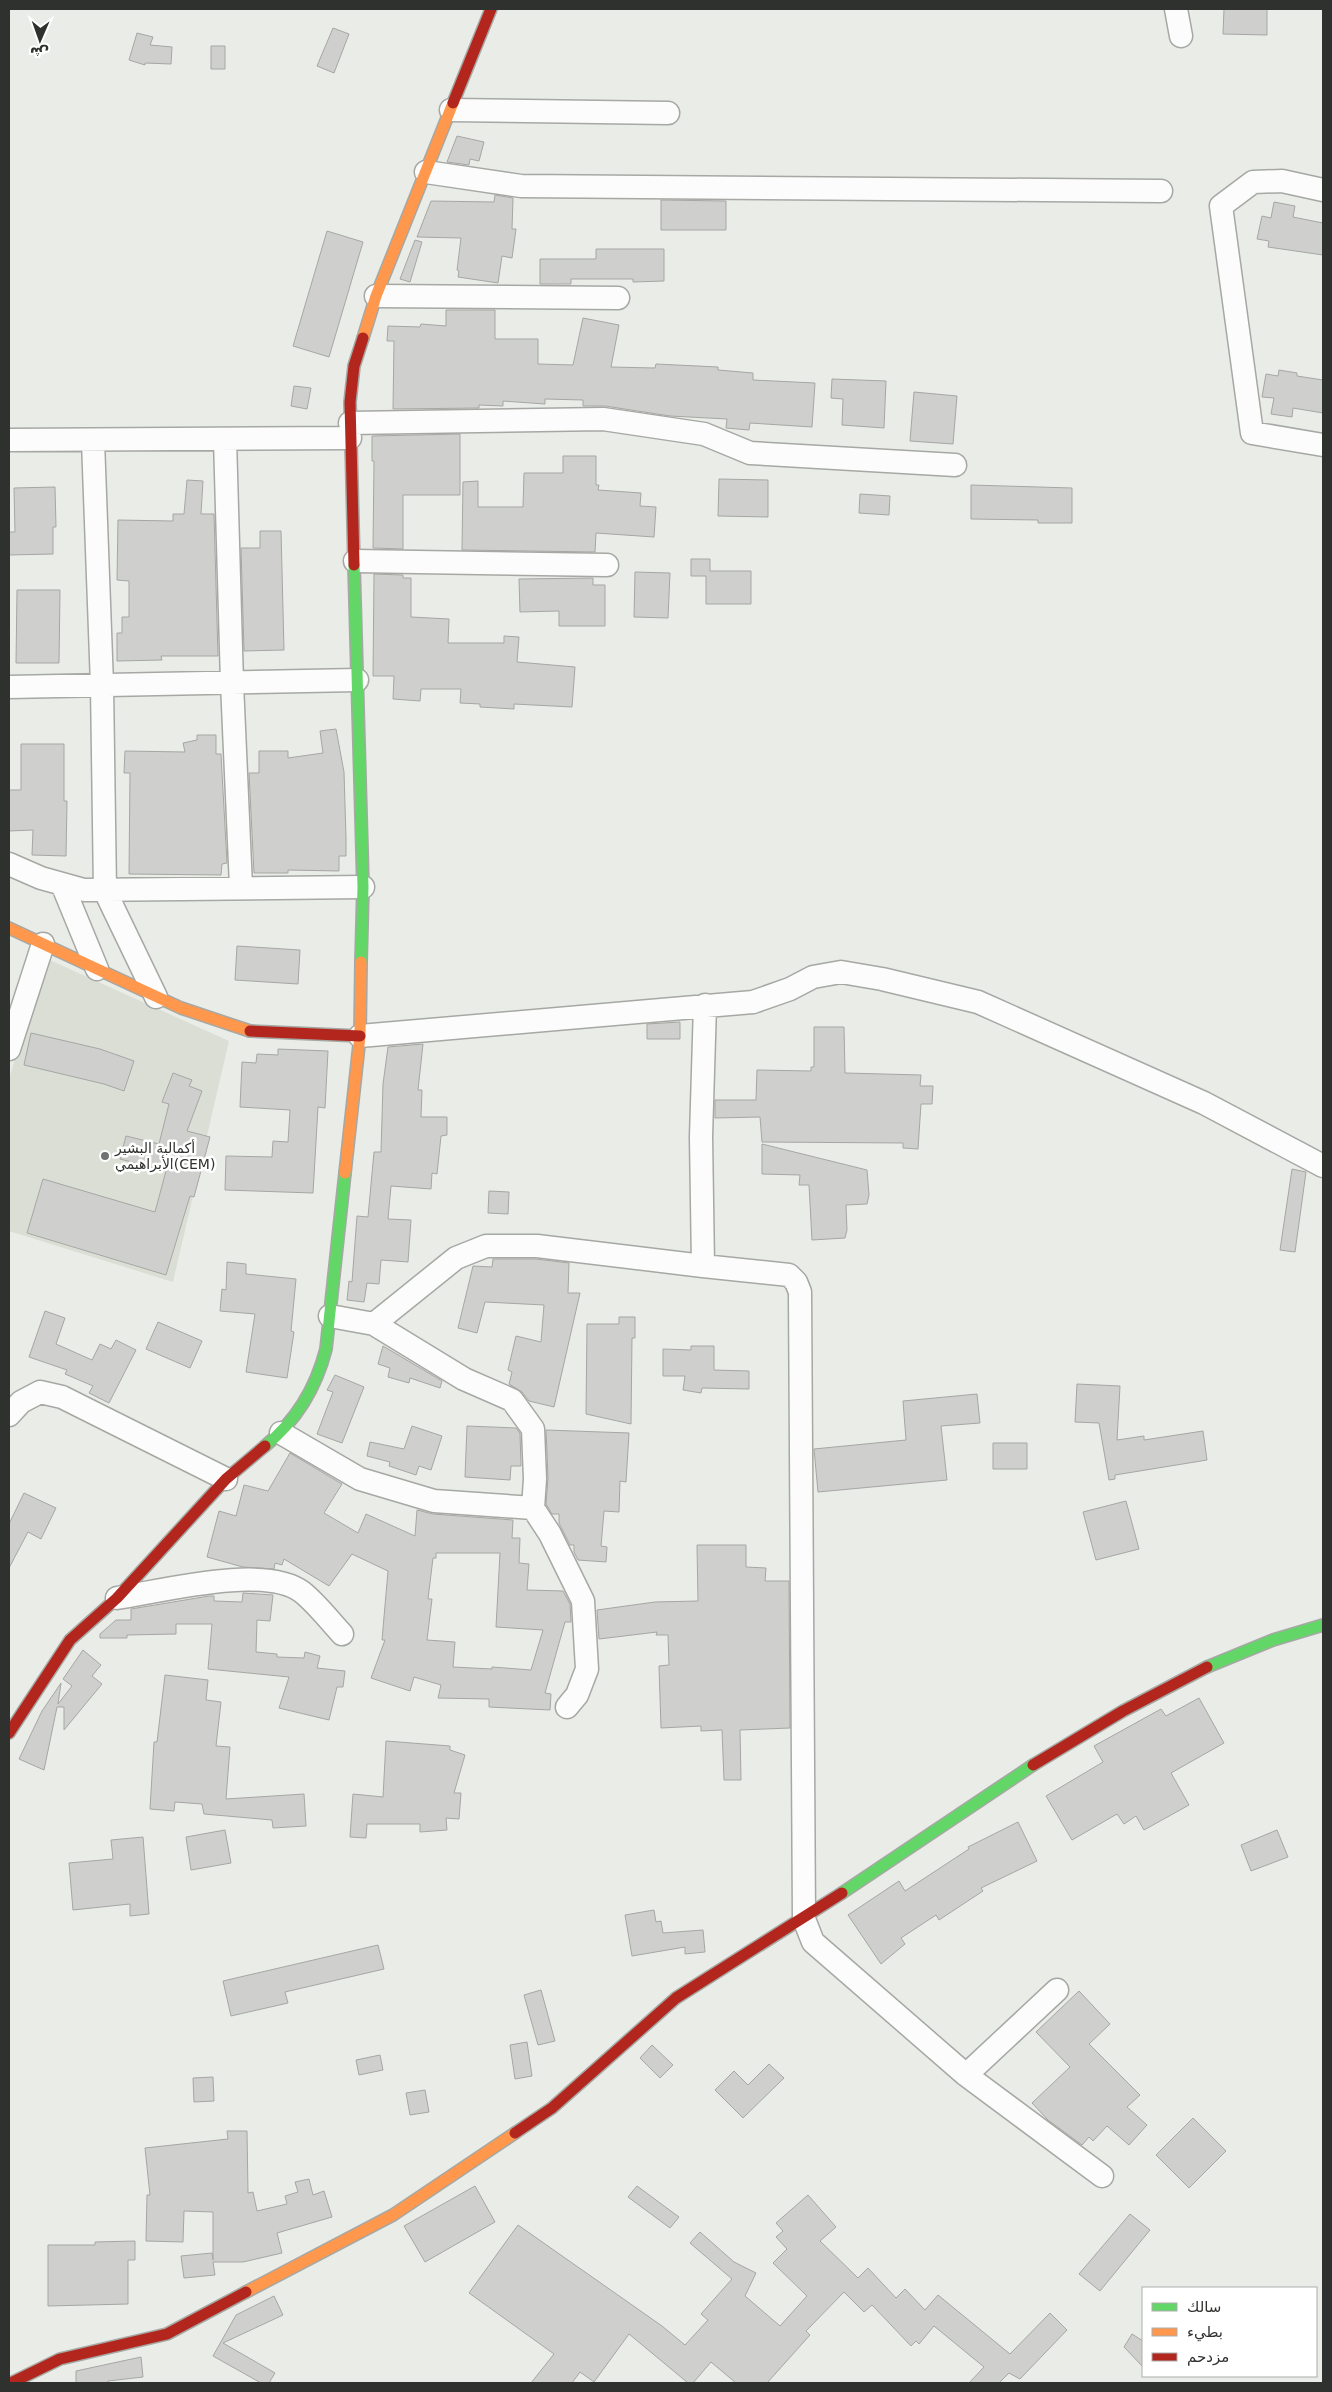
<svg xmlns="http://www.w3.org/2000/svg" width="1332" height="2392" viewBox="0 0 1332 2392" font-family="'DejaVu Sans','Noto Naskh Arabic',sans-serif">
<style>
.built{fill:#daded4}
.building{fill:#cfd0cd;stroke:#a6a7a4;fill-rule:evenodd}
.lines{fill:none;stroke-linecap:round;stroke-linejoin:round}
.street-casing{stroke:#a6a8a4;stroke-width:25}
.fast-casing{stroke:#a6a8a4;stroke-width:14}
.slow-casing{stroke:#a6a8a4;stroke-width:14}
.jam-casing{stroke:#a6a8a4;stroke-width:14}
.street{stroke:#fcfcfc;stroke-width:22}
.fast{stroke:#63d668;stroke-width:11}
.slow{stroke:#ff974d;stroke-width:11}
.jam{stroke:#b3261e;stroke-width:11}
.poi-dot{fill:#70726f;stroke:#fff;stroke-width:2}
.labels{text-anchor:middle;stroke-width:5;stroke-linejoin:round;paint-order:stroke}
.poi-label{font-size:14px;fill:#2f312e;stroke:#fff;text-anchor:start}
</style>
<rect width="100%" height="100%" fill="#eaece8"/>
<path class="built" d="M43 957 229 1041 173 1282 9 1231V1080Z"/>
<path class="building" d="M1224 9H1267V35L1223 34Z
M333 28 349 34 334 73 317 66Z
M137 33 153 37 150 45 172 47 171 64 145 63V65L129 60Z
M211 46H225V69H211Z
M457 136 484 142 479 161 470 159 469 165 447 162Z
M495 195 513 198 512 229H516L512 258 502 256 498 283 458 277 459 271 457 270 461 238 417 237 431 201 494 202Z
M661 200 726 201V230H661Z
M1274 202 1295 206 1293 217 1323 223V255L1268 247 1269 241 1257 239 1262 216 1271 218Z
M327 231 363 242 329 357 293 346Z
M415 240 422 242 410 282 400 279Z
M596 249H664V281L633 282V279H571V284H540V259H596Z
M446 310H495V339H538V364L573 365 583 318 619 325 611 367 655 368 656 364 718 367V370L753 373V380L815 383 812 427 750 423 749 430 726 428 727 419 670 416 605 406H583V400L545 399V404L503 401V406L479 405V408L393 409 394 341H387L388 326 420 327 421 324 446 326Z
M1279 370 1297 373V376L1323 380V413L1293 408 1292 417 1271 414 1274 398 1262 397 1266 374 1278 376Z
M832 379 886 381 884 428 842 425 843 399 831 398Z
M294 386 311 388 307 409 291 406Z
M914 392 957 396 953 444 910 441Z
M460 434V495H403V549L373 548 374 461H372V436Z
M563 456H596V485H599L598 490 641 493 640 506 656 507 654 537 596 533 595 552 462 550 463 482 478 481V507H523L524 473H563Z
M719 479 768 480V517L718 516Z
M187 480 203 481 201 514H214L218 656H161L162 660 117 661V633H122V617H129V581L117 580 118 520 173 521V514H184Z
M971 485 1072 488V523H1038V520L971 519Z
M55 487 56 527H53V554L9 555V532H15L14 488Z
M860 494 890 496 889 515 859 513Z
M260 531H281L284 650 244 651 241 548H260Z
M691 559H710V571H751V604H706V576H691Z
M635 572 670 573 668 618 634 617Z
M374 574 403 575V578H411V617L449 619 448 643H504V636L519 637 517 662 575 667 572 707 514 704V709L480 707V704L460 703 461 689H421L420 701 393 699 394 676H373Z
M593 578V585H605V626H559V611L520 612 519 579Z
M17 590H60L59 663H16Z
M336 729 344 772 346 838V856H339V871L288 870V873H254L249 773H259V751H288V758L323 753 320 731Z
M197 735H216V754H221L227 863 222 864 221 875 129 874 130 773H124L125 751 185 752 183 743 197 740Z
M21 744H64V801H67L66 856 32 855 33 830 9 831V790H21Z
M237 946 300 950 298 984 235 980Z
M680 1022V1039H647V1024Z
M814 1027H844L845 1073 921 1075 920 1086H933L932 1104H921L918 1149 903 1148V1143L762 1142 760 1117 715 1118V1100H756L757 1070 811 1071V1067H814Z
M31 1033 100 1049 134 1061 124 1091 104 1084 24 1065Z
M423 1044 418 1090H422L421 1117H447V1135L441 1136 437 1174 432 1173 431 1189 391 1186 388 1219 411 1220 408 1262 381 1260 379 1284 367 1283 364 1302 347 1300 349 1281 352 1282 357 1216 368 1217 374 1152H381L383 1084 388 1047Z
M278 1049 328 1051 325 1108 318 1107 313 1193 225 1190 226 1156 272 1157 273 1141 288 1142 290 1110 240 1107 242 1062 256 1063 257 1054 278 1055Z
M173 1073 192 1080 189 1086 202 1091 187 1131 210 1137 194 1197 190 1196 166 1275 27 1233 43 1179 155 1212 166 1171 120 1159 126 1136 159 1144 169 1104 162 1102Z
M762 1144 867 1170 869 1195 867 1204 846 1205 847 1230 845 1238 812 1240 809 1185H799L800 1175 762 1174Z
M1292 1169 1306 1172 1295 1252 1280 1250Z
M489 1191 509 1192 508 1214 488 1213Z
M493 1259H536L569 1263 568 1293H580L554 1407 529 1401 522 1392 509 1384 512 1372 508 1370 516 1336 541 1342 544 1305 485 1302 477 1333 458 1328 473 1266 492 1267Z
M227 1262 246 1264V1274L296 1279 291 1331 294 1332 287 1378 246 1372 255 1314 220 1311 222 1289 226 1290Z
M45 1311 65 1318 56 1344 92 1360 100 1344 111 1349 116 1340 136 1350 109 1403 89 1393 93 1386 65 1374 67 1370 29 1357Z
M619 1317H635V1338H632L631 1424 586 1414 587 1324H619Z
M158 1322 202 1341 190 1368 146 1349Z
M383 1346 442 1381 440 1388 410 1378 409 1383 388 1377 390 1368 378 1364Z
M691 1346H714V1370L749 1371V1389L702 1388 701 1393 683 1390 685 1376H663V1349L691 1350Z
M335 1375 364 1387 342 1443 317 1434 333 1392 327 1390Z
M1077 1384 1120 1386 1117 1440 1144 1436V1440L1203 1431 1207 1460 1115 1475V1479L1109 1480 1099 1423 1075 1422Z
M977 1394 980 1423 941 1426 947 1480 818 1492 814 1449 906 1440 903 1401Z
M412 1426 442 1436 431 1470 419 1466 416 1475 389 1466 390 1462 367 1456 370 1442 404 1449Z
M467 1426 516 1428 520 1433 521 1466H511L510 1480 465 1477Z
M546 1430 629 1433 626 1482 620 1481 619 1512 604 1511 601 1546 607 1547 606 1562 578 1560 574 1552V1545H570L559 1523V1514H552L546 1504 548 1478Z
M993 1443H1027V1469H993Z
M290 1453 342 1484 324 1513 358 1533 366 1514 415 1536 417 1510 433 1514 513 1520 512 1538H520L519 1563 529 1564 527 1590 563 1591 570 1604 571 1622H565L545 1693 551 1694 550 1710 489 1707V1699L438 1698 441 1685 414 1677 410 1691 371 1678 385 1640H382L388 1571 352 1554 329 1586 284 1559 282 1565 275 1563 274 1569 243 1567 207 1557 219 1511 236 1516 244 1485 268 1491ZM436 1553H500L496 1627 543 1630 531 1670 492 1667V1669L453 1667 455 1642 427 1640 432 1599H428L433 1558H436Z
M24 1493 56 1508 41 1539 28 1532 9 1568V1524Z
M1126 1501 1139 1549 1096 1560 1083 1512Z
M697 1545H746V1567L766 1568 765 1581H789L790 1728 740 1730 741 1780H724L722 1730 701 1731V1726L661 1728 659 1666 669 1665 668 1635H656L657 1632 599 1639 597 1610 655 1602 698 1601Z
M243 1593 273 1595 270 1621 257 1620 256 1652 277 1654V1657L304 1658 305 1652 320 1656 317 1668 345 1671 343 1687H337L329 1720 279 1708 289 1677 208 1669 212 1624H176V1634L127 1635V1638H100V1634L116 1620H131V1609L209 1596H214V1601L242 1602Z
M83 1650 101 1665 92 1676 102 1684 64 1730V1707H57L44 1770 19 1759 42 1711 61 1683 58 1704 72 1686 63 1679Z
M165 1675 208 1680 206 1700 221 1702 216 1746 230 1747 226 1799 304 1794 306 1826 273 1828 272 1820 204 1814 202 1804 175 1802 174 1811 150 1809 154 1742H157Z
M1199 1698 1224 1743 1171 1773 1189 1805 1144 1830 1136 1816 1124 1824 1117 1814 1072 1840 1046 1796 1103 1762 1094 1746 1161 1709 1166 1716Z
M386 1741 450 1746V1750L465 1755 454 1793H461L459 1819 446 1818 447 1830 420 1832V1824H367L366 1838 350 1837 353 1794 383 1797Z
M1018 1822 1037 1861 981 1888 983 1891 939 1920 936 1915 901 1938 905 1944 881 1964 848 1915 899 1881 905 1891 969 1849 968 1847Z
M225 1830 231 1863 191 1870 186 1837Z
M1277 1830 1288 1857 1251 1871 1241 1845Z
M143 1837 149 1914 130 1916V1904L73 1910 69 1863 113 1859 111 1840Z
M654 1910 656 1922 661 1921 663 1933 703 1930 705 1952 685 1954V1947L632 1956 625 1915Z
M378 1945 384 1969 285 1992 288 2003 231 2016 223 1981Z
M541 1990 555 2041 538 2045 524 1995Z
M1079 1991 1110 2024 1089 2044 1140 2095 1127 2107 1147 2125 1129 2145 1107 2126 1093 2141 1089 2137 1082 2145 1048 2120 1032 2103 1070 2067 1036 2032Z
M527 2042 532 2076 515 2079 510 2045Z
M652 2045 673 2065 660 2078 640 2058Z
M380 2055 383 2070 359 2075 356 2060Z
M769 2064 784 2078 743 2118 715 2090 734 2071 748 2085Z
M213 2077 214 2101 194 2102 193 2078Z
M425 2090 429 2112 410 2115 406 2093Z
M1193 2118 1226 2151 1189 2188 1156 2155Z
M227 2131H247L248 2193 253 2192 257 2211 287 2204 285 2196 298 2192 295 2182 309 2179 313 2195 324 2191 332 2217 277 2233 282 2253 243 2262H213L215 2275 184 2278 181 2256 212 2253 213 2260V2212L184 2211 183 2242 146 2241 147 2195H150L145 2148 228 2139Z
M475 2186 495 2222 425 2262 404 2226Z
M637 2186 679 2217 670 2228 628 2197Z
M808 2195 836 2227 820 2241 858 2278 868 2268 896 2298 905 2289 925 2310 938 2295 1010 2354 1050 2313 1067 2330 1020 2379 1009 2373 999 2383H969L984 2367 934 2326 919 2344 916 2341 911 2346 872 2305 864 2312 844 2292 806 2331 810 2335 767 2383H736L711 2362 693 2383H688L629 2334 594 2382 580 2372 572 2383H531L554 2354 469 2293 518 2225 662 2326 685 2345 708 2320 701 2314 732 2279 690 2243 700 2232 734 2262 756 2273 745 2296 780 2326 807 2296 773 2263 787 2249 776 2237 783 2231 776 2223Z
M1130 2214 1150 2230 1100 2291 1079 2274Z
M135 2241V2260H128V2304L48 2306V2245H95V2242Z
M274 2296 283 2315 223 2343 275 2373 269 2383H261L213 2356 236 2315Z
M1132 2334 1143 2341V2367L1124 2347Z
M141 2357 143 2377 108 2381V2383H76V2371Z"/>
<g class="lines">
<g class="street-casing">
<path id="street" d="M1176 9 1181 36
M451 110 668 113
M426 172 521 186 1161 191
M1323 190 1282 181 1253 182 1221 206 1252 433 1323 445
M376 296 618 298
M350 423 603 419 704 434 750 453 955 465
M225 439 232 683 241 887
M9 440 350 438
M93 441 102 685 105 891 156 997
M355 561 607 565
M9 687 357 680
M9 864 41 878 84 890 363 887
M62 884 97 969
M705 1005 701 1137 703 1266 789 1275 796 1282 800 1292 804 1919 813 1942 966 2075 1102 2176
M360 1036 753 1002 790 989 813 977 841 972 882 979 978 1002 1204 1103 1323 1166
M9 1049 43 944
M330 1316 374 1324 464 1379 512 1400 533 1429 535 1479 533 1508
M374 1324 456 1258 486 1246H537L703 1266
M9 1415 21 1402 40 1392 62 1397 226 1479
M281 1433 360 1479 434 1501 533 1508 550 1534 583 1601 587 1669 577 1695 567 1707
M117 1598C162 1591 265 1564 302 1592 317 1604 329 1620 342 1634
M966 2075 1057 1990"/>
</g>
<g class="fast-casing">
<path id="fast" d="M354 565 363 887 361 962
M265 1446C296 1421 316 1388 326 1349L345 1173
M1207 1667 1273 1640 1323 1625
M842 1893 1033 1765"/>
</g>
<g class="slow-casing">
<path id="slow" d="M363 338 376 296 453 103
M9 928 181 1008 250 1031
M345 1173 360 1036 361 962
M246 2292 393 2215 515 2133"/>
</g>
<g class="jam-casing">
<path id="jam" d="M453 103 491 9
M354 565 350 402 354 366 363 338
M250 1031 360 1036
M9 1733 70 1640 117 1598 226 1479 265 1446
M1033 1765 1123 1711 1207 1667
M515 2133 552 2108 676 1998 842 1893
M11 2383 60 2359 167 2334 246 2292"/>
</g>
<use href="#street" class="street"/>
<use href="#fast" class="fast"/>
<use href="#slow" class="slow"/>
<use href="#jam" class="jam"/>
</g>
<circle class="poi-dot" cx="105" cy="1156" r="5"/>
<g class="labels">
<g class="poi-label">
<text x="115" y="1153">أكمالية البشير<tspan x="115" dy="16">الأبراهيمي(CEM)</tspan></text>
</g>
</g>
<rect width="1332" height="2392" fill="none" stroke="#2f312e" stroke-width="20"/>
<rect x="1142" y="2287" width="175" height="90" fill="#ffffff" stroke="#acadab"/>
<rect x="1152" y="2303" width="25" height="8" fill="#63d668" stroke="#acadab"/>
<text x="1187" y="2312" font-size="15" fill="#2f312e">سالك</text>
<rect x="1152" y="2328" width="25" height="8" fill="#ff974d" stroke="#acadab"/>
<text x="1187" y="2337" font-size="15" fill="#2f312e">بطيء</text>
<rect x="1152" y="2353" width="25" height="8" fill="#b3261e" stroke="#acadab"/>
<text x="1187" y="2362" font-size="15" fill="#2f312e">مزدحم</text>
<g transform="translate(40 40) rotate(182)" stroke="#ffffff" stroke-width="4" paint-order="stroke">
<path d="M0-4L9 19L0 12L-9 19Z" fill="#2f312e"/>
<text y="-8" font-size="14" font-weight="bold" text-anchor="middle" fill="#2f312e">ش</text>
</g>
</svg>
